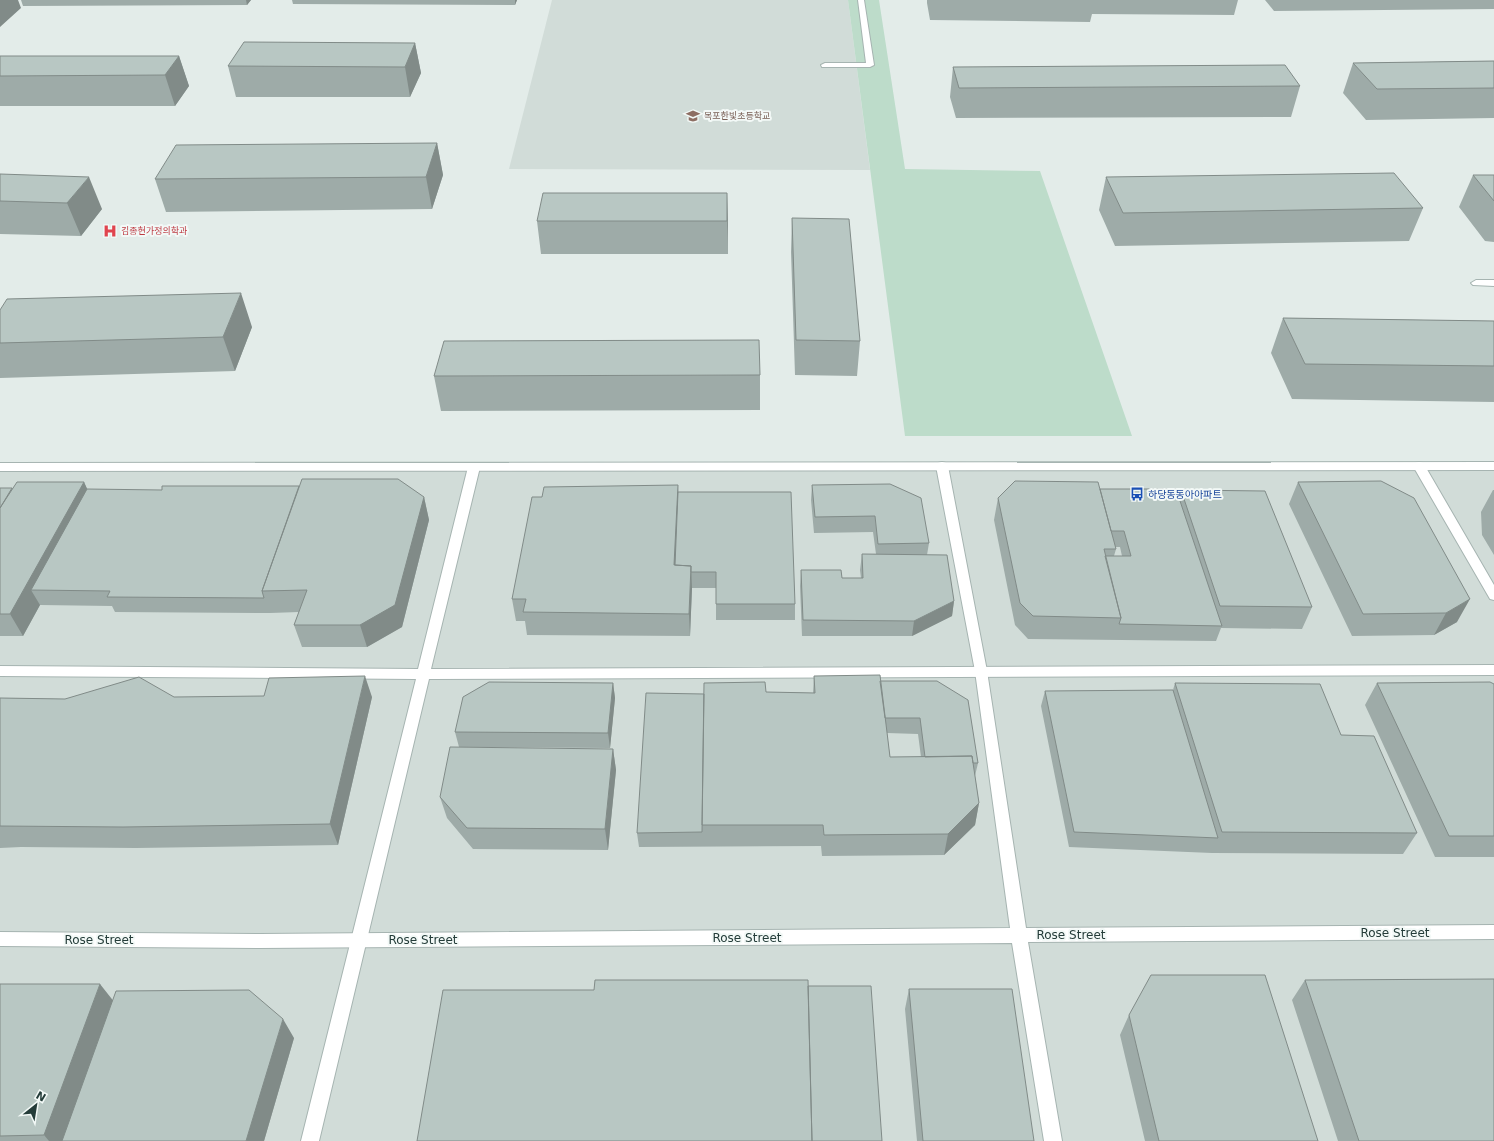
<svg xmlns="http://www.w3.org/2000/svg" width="1494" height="1141" viewBox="0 0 1494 1141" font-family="'DejaVu Sans','Noto Sans KR',sans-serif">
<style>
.built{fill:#d1dcd8}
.green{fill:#bddcca}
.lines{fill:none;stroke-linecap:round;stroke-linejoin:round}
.pedestrian-casing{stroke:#a6b4b1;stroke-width:2}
.minor-casing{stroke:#a6b4b1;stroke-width:2}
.tertiary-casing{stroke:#a6b4b1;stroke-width:2}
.pedestrian{fill:#fff;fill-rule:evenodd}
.minor{fill:#fff;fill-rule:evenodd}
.tertiary{fill:#fff;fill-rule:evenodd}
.wall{fill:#9eaba8;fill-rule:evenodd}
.shaded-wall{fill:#818b88}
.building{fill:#b8c7c3;stroke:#818b88}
.labels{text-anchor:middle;stroke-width:4;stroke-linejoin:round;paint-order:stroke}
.far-education-label{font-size:9px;fill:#785e54;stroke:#f3f9f7;text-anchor:start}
.far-health-label{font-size:9px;fill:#be3a42;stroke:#f3f9f7;text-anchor:start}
.transit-label{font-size:10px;fill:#164399;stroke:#f3f9f7;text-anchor:start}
.near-street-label{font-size:12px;fill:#243c39;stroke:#f3f9f7}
</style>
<rect width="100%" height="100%" fill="#e3ece9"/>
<path class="built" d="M552 0H848L870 170 509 169Z
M1494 466V1141H0V467Z"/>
<path class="green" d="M848 0H879L905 169 1040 171 1132 436H905Z"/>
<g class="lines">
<g class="pedestrian-casing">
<path id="pedestrian" d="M942 462 946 463 948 466 987 671 1026 928 1494 925V939L1028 942 1062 1141H1044L1012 943 260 948 0 946V932L260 934 1010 928 975 671 936 466 938 463Z"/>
</g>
<g class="minor-casing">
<path id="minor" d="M858 0H864L874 65 870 67H822L821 65 825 63H866Z
M1476 280H1494V286L1473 285 1471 283Z
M1419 462 1423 463 1425 466 1494 585V600L1490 599 1413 466 1415 463Z
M474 463 478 464 480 467 431 669 1494 665V675L429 679 319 1141H301L416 679 0 676V666L418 669 468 467 470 464Z"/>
</g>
<g class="tertiary-casing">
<path id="tertiary" d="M1494 462V470L0 471V463Z"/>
</g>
<use href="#pedestrian" class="pedestrian"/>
<use href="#minor" class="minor"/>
<use href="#tertiary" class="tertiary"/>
</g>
<path class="wall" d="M21 0H251L247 5 23 6Z
M292 0H517L515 5 293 4Z
M927 0H1238L1234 15 1092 14 1090 22 930 20 927 3Z
M1265 0H1494V9L1274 11Z
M415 43 421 73 410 97H236L228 66Z
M0 56H179L189 86 175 106H0Z
M1494 61V118L1366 120 1343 93 1353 63Z
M953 67 1300 86 1291 117 956 118 950 97Z
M437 143 443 175 432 209 166 212 155 179Z
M0 174 102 209 81 236 0 234Z
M1473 175H1494V242L1485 241 1459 207Z
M1106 177 1423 208 1409 241 1115 246 1099 210Z
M727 193 728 254H541L537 221Z
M792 218 860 341 857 376 795 375 791 252Z
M0 310 252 327 235 371 0 378Z
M1283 318 1494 321V402L1292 399 1271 353Z
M760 375V410L441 411 434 376Z
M84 482 87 489 424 497 429 520 402 627 367 647H302L294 625 299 612 270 613 115 612 112 606 40 605 23 636H0V489Z
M1298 482 1457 622 1434 635 1352 636 1289 504Z
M678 485V492L795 604V620H716V588H692L690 636 527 635 525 621H516L512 599 542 497Z
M812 485 929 543 927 555 954 601 952 616 912 636H802L800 586 801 570 842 578H861L860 570 862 554H876L873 532 814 533 811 500Z
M1100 489 1179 498 1181 490 1312 607 1302 629 1221 628 1216 641 1028 639 1015 625 994 520 998 498ZM1115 547H1120L1122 556H1114L1116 549Z
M1493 490H1494V555L1482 535 1481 512Z
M814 676 880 682 978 763 975 776 979 803 975 825 944 855 822 856 821 846 639 847 637 833 766 692 813 693ZM887 733 918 734 921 757H890Z
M613 683 615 698 610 748 459 747 455 732Z
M1175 683 1341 735 1417 833 1403 854 1212 853 1069 847 1041 706 1045 691 1173 690Z
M1377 683 1494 684V857H1435L1365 705Z
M174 697H372L338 845 136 848 21 847 0 848V698L65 699Z
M613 749 616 770 608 850 473 849 447 818 440 797Z
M1305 980 1494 1141H1338L1292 1000Z
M0 984 112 1000 294 1038 264 1141H0Z
M909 989 1034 1141H917L905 1009Z
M1129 1015 1318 1141H1145L1120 1035Z"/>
<path class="shaded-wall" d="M0 0H18L21 8 0 27Z
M246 0H251L247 5Z
M515 0H517L515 5Z
M415 43 421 73 410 97 405 67Z
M179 56 189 86 175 106 165 75Z
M437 143 443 175 432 209 426 177Z
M89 177 102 209 81 236 67 203Z
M727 193 728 226V254L727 221Z
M241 293 252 327 235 371 223 337Z
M84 482 94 504 31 590 40 605 23 636 10 614Z
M678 485 679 507 676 572 674 565Z
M424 497 429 520 402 627 367 647 360 625Z
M691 566 692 588 690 636 689 614Z
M1470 599 1457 622 1434 635 1446 613Z
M954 601 952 616 912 636 914 621Z
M365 676 372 697 338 845 330 824Z
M613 683 615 698 610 748 608 733Z
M613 749 616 770 608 850 605 829Z
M979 803 975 825 944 855 948 834Z
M100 984 115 1003 66 1141H49L44 1135Z
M283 1019 294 1038 264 1141H246Z"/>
<path class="building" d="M244 42 415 43 405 67 228 66Z
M0 56H179L165 75 0 76Z
M1494 61V88L1377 89 1353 63Z
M1285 65 1300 86 959 88 953 67Z
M437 143 426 177 155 179 176 145Z
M1394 173 1423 208 1123 213 1106 177Z
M0 174 89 177 67 203 0 201Z
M1473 175H1494V201Z
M543 193H727V221H537Z
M792 218 849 219 860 341 796 340Z
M241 293 223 337 0 343V310L7 299Z
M1283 318 1494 321V366L1305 364Z
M759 340 760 375 434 376 444 341Z
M302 479H398L424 497 395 605 360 625H294L307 590 262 591Z
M1015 481 1098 482 1116 549H1104L1121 618 1033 616 1020 603 998 498Z
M1381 481 1414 498 1470 599 1446 613 1363 614 1298 482Z
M17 482H84L10 614H0V508Z
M890 484 921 498 929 543 878 544 875 516 815 517 812 485Z
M678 485 674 565 691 566 689 614 523 612 526 599H512L532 497H542L544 487Z
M162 486H299L262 591 264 598 107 597 110 591 31 590 87 489 162 490Z
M0 488H12L0 508Z
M1100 489H1176L1222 626 1119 624 1121 618 1105 556H1131L1124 531H1111Z
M1181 490 1265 491 1312 607 1220 606Z
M678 492H791L795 604H716V572H691V566L675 565Z
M862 554 947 555 954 601 914 621 803 620 801 570H841L842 578H863Z
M880 675 890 757 972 756 979 803 948 834 824 835 823 825H702L704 683 765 682 766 692 815 693 814 676Z
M365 676 330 824 123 827 0 826V698L65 699 139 677 174 697 264 696 269 678Z
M880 681H937L968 700 978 763H973L972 756 925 757 920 718H885Z
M489 682 613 683 608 733 455 732 463 697Z
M1490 682 1494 684V836H1449L1377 683Z
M1175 683 1320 684 1341 735 1374 736 1417 833 1222 832Z
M1173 690 1218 838 1074 832 1045 691Z
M646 693 704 694 702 832 637 833Z
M450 747 613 749 605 829 467 828 440 797Z
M1151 975H1265L1318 1141H1159L1129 1015Z
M1494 979V1141H1359L1305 980Z
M595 980H808L812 1141H417L443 990H594Z
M0 984H100L44 1135 0 1136Z
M808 986H871L882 1141H812Z
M909 989H1012L1034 1141H923Z
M249 990 283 1019 246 1141H62L116 991Z"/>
<defs>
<g id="school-bare" transform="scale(1.08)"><path d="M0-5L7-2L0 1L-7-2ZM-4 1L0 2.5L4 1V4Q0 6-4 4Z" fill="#8d6e63" stroke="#f3f9f7" stroke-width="2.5" paint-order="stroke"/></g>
<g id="hospital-bare" transform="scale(1.08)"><path d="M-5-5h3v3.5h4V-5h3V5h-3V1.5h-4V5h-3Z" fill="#e0444e" stroke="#f3f9f7" stroke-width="2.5" paint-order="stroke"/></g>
<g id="bus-bare" transform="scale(1.08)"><path d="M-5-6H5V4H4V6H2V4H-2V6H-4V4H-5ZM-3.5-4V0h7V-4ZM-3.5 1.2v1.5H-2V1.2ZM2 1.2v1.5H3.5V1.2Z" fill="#1a4fb4" stroke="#f3f9f7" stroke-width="2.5" paint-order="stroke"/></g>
</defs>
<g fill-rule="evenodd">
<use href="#school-bare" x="693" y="116"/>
<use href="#hospital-bare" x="110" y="231"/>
<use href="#bus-bare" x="1137" y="494"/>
</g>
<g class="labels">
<g class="far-education-label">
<text x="704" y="119">목포한빛초등학교</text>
</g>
<g class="far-health-label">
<text x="121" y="234">김종현가정의학과</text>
</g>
<g class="transit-label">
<text x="1148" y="498">하당동동아아파트</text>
</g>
<g class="near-street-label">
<text x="1395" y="937">Rose Street</text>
<text x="1071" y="939">Rose Street</text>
<text x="747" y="942">Rose Street</text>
<text x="99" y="944">Rose Street</text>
<text x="423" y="944">Rose Street</text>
</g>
</g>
<g transform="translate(36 1105) rotate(30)" stroke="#f3f9f7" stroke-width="3" paint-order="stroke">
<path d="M0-3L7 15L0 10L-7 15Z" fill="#243c39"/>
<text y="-6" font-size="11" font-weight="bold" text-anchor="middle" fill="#243c39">N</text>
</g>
</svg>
